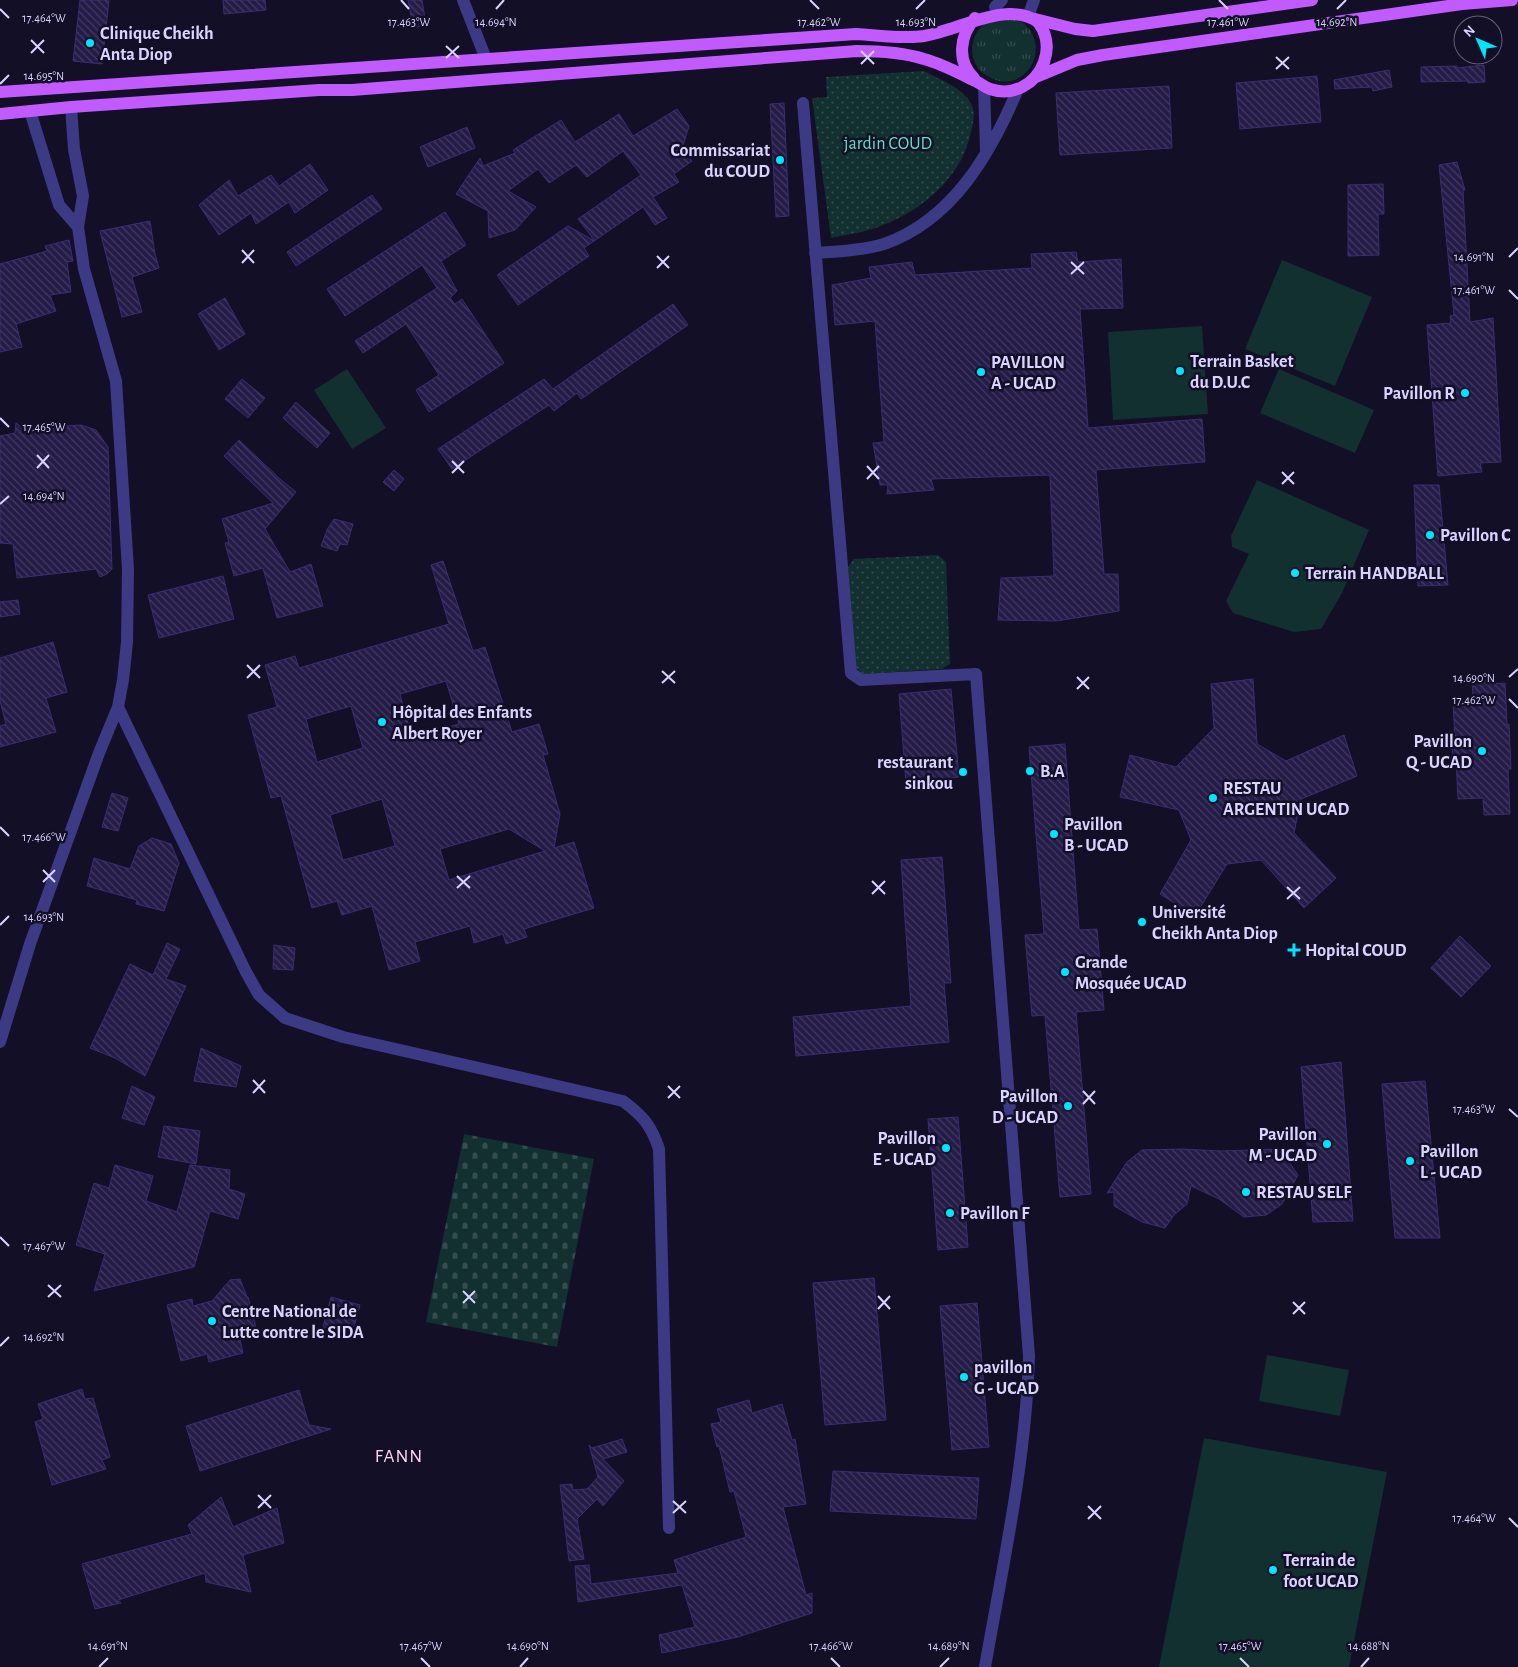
<svg xmlns="http://www.w3.org/2000/svg" width="1518" height="1667" viewBox="0 0 1518 1667" font-family="'Alegreya Sans',sans-serif">
<style>
.grass{fill:url(#grass-dots)}
.cemetery{fill:url(#cemetery-stones)}
.park{fill:url(#park-tufts)}
.pitch{fill:#12302f}
.building{fill:url(#building-back-hatch);stroke:#3b2d73;fill-rule:evenodd}
.lines{fill:none;stroke-linecap:round;stroke-linejoin:round}
.minor{stroke:#3d3a85;stroke-width:12}
.primary{stroke:#c25bff;stroke-width:12}
.ticks{fill:none;stroke:#d9d4ff;stroke-width:2}
.poi-dot{fill:#00e5ff;stroke:#130f26;stroke-width:2}
.labels{text-anchor:middle;stroke-width:5;stroke-linejoin:round;paint-order:stroke}
.poi-label{font-size:18px;font-weight:bold;fill:#d9d4ff;stroke:#130f26;text-anchor:start}
.park-label{font-size:18px;fill:#5fe0c0;stroke:#130f26}
.neighbourhood-label{font-size:19px;letter-spacing:1px;fill:#ffd6f0;stroke:#130f26}
.ticks-label{font-size:12px;text-anchor:middle;fill:#d9d4ff;stroke:#130f26;stroke-width:5;stroke-linejoin:round;paint-order:stroke}
</style>
<defs>
<pattern id="grass-dots" width="8" height="8" patternUnits="userSpaceOnUse" patternTransform="scale(1.25)"><rect width="8" height="8" fill="#12302f"/><path d="M2 2h.1M6 6h.1" fill="none" stroke="#344d4e" stroke-width="1.8" stroke-linecap="round"/></pattern>
<pattern id="cemetery-stones" width="16" height="16" patternUnits="userSpaceOnUse" patternTransform="scale(1.25)"><rect width="16" height="16" fill="#12302f"/><path d="M2 7V4a2 2 0 0 1 4 0v3zM10 15v-3a2 2 0 0 1 4 0v3z" fill="#344d4e"/></pattern>
<pattern id="park-tufts" width="24" height="20" patternUnits="userSpaceOnUse" patternTransform="scale(1.25)"><rect width="24" height="20" fill="#12302f"/><path d="M3 7l-1-3M5 7V3M7 7l1-3M15 17l-1-3M17 17v-4M19 17l1-3" fill="none" stroke="#344d4e"/></pattern>
<pattern id="building-back-hatch" width="6" height="6" patternUnits="userSpaceOnUse" patternTransform="scale(1.25)"><rect width="6" height="6" fill="#241b47"/><path d="M-1 5l2 2M0 0l6 6M5-1l2 2" fill="none" stroke="#433b63"/></pattern>
</defs>
<rect width="100%" height="100%" fill="#130f26"/>
<path class="grass" d="M924 71C939 79 958 86 969 100 977 111 973 124 970 136 961 177 921 211 883 225 867 232 849 234 831 238L812 98 827 97 826 77Z
M938 555 946 562 950 664 942 669 863 674 856 668 848 567 854 559Z"/>
<path class="cemetery" d="M464 1134 594 1159 557 1347 426 1322Z"/>
<path class="park" d="M1018 19C1057 43 1025 98 989 77 981 73 975 66 973 57 970 43 975 32 985 23Z"/>
<path class="pitch" d="M1282 260 1372 297 1335 386 1245 349Z
M1202 326 1208 414 1113 420 1108 332Z
M347 369 386 428 352 449 314 390Z
M1279 369 1374 410 1355 453 1260 413Z
M1257 480 1369 530 1342 593 1321 629 1294 632 1233 613 1226 601 1249 554 1232 547 1231 536Z
M1267 1355 1349 1370 1340 1416 1259 1401Z
M1204 1438 1387 1472 1349 1667H1159Z"/>
<path class="building" d="M80 0H109L102 64 73 61Z
M223 0H265L266 10 224 14Z
M408 0H422L426 25 413 28Z
M1484 65 1485 82 1468 83V81L1421 82V67L1457 66V68Z
M1389 70 1392 87 1373 91 1372 87 1335 89 1334 80Z
M1317 76 1321 122 1240 129 1236 83Z
M1169 86 1172 148 1060 155 1056 93Z
M784 103 789 216 776 217 770 104Z
M677 109 689 126 682 149 692 161 674 174 679 182 653 197 667 218 655 225 643 207 584 248 589 256 518 305 497 275 568 226 595 241 578 219 641 175 623 151 587 177 576 165 549 183 538 169 508 191 536 207 515 230 489 238 488 211 456 194 480 158 483 166 515 153 513 150 561 120 575 142 619 114 633 136Z
M467 127 475 148 428 167 420 147Z
M1457 162 1465 190H1463L1470 322 1493 318 1501 462 1480 463 1482 472 1438 476 1427 325 1451 323 1450 316 1454 315 1439 165Z
M310 164 328 190 295 213 289 202 256 224 251 213 219 235 199 205 229 180 238 196 271 175 279 186Z
M1383 184 1384 214H1378L1379 255 1348 256V185Z
M372 195 382 209 296 266 287 252Z
M445 212 466 245 441 261 457 291 450 298 455 304 462 299 504 363 429 412 416 390 439 375 406 324 363 353 355 341 437 288 422 265 345 316 327 289Z
M150 221 155 254 159 268 132 277 142 312 122 317 100 231Z
M69 240 73 261 67 262 71 292 50 295 56 311 16 324 22 347 0 352V264L47 251 45 246Z
M1076 252 1078 262 1121 259 1123 308 1080 309 1088 428 1202 419 1205 462 1096 470 1104 574H1118L1119 611 1056 621 998 620 1001 578 1054 576 1050 475 931 479 934 490 887 494 888 485H880L873 443 884 442 875 321 835 325 832 285 871 278 869 267 912 262 915 275 1032 268 1031 254Z
M225 298 245 334 219 350 198 314Z
M673 304 688 325 581 399 577 393 554 411 549 405 452 469 438 449 544 379 553 389Z
M242 379 265 398 248 418 225 399Z
M296 402 330 433 317 448 283 418Z
M16 423 24 429 81 425 96 430 108 447 112 569 107 574 100 577 96 569 17 578 13 544 0 543V436L15 433Z
M239 440 280 479 296 492 265 529 290 572 311 564 323 606 277 618 263 568 234 576 225 543 229 542 222 519 273 503 224 456Z
M394 470 404 479 394 491 383 482Z
M1414 485H1439L1448 585 1418 586Z
M334 519 353 524 347 545 340 544 337 551 321 546 328 528Z
M443 561 473 651 485 647 512 732 539 724 548 754 543 755 560 814 554 848 574 842 594 908 524 929 527 937 506 944 503 934 474 943 470 926 415 942 420 961 389 970 372 906 342 915 337 901 312 908 281 796 271 798 248 715 277 707 265 665 295 656 299 668 449 624 431 565ZM446 681 459 724 412 738 400 694ZM351 706 363 748 317 762 306 719ZM382 799 395 846 343 860 330 815ZM509 829 545 851 449 880 440 849Z
M223 576 234 619 159 638 148 595Z
M18 600 20 614 0 617V602Z
M53 642 67 692 46 698 56 732 0 747V726L6 724 0 701V658Z
M1253 679 1257 744 1286 761 1344 735 1357 776 1301 799 1294 833 1336 878 1304 908 1261 860 1227 864 1195 916 1160 894 1191 840 1179 810 1120 797 1130 755 1176 767 1214 728 1211 684Z
M1488 679V684L1505 683 1507 725 1509 724 1511 769H1508L1510 814 1484 815 1483 798 1458 799 1456 760H1453L1452 741H1455L1453 700 1473 699 1472 680Z
M951 689 959 777 906 782 899 694Z
M1065 744 1079 930 1097 929 1104 1010 1076 1012 1091 1194 1060 1197 1045 1015 1032 1016 1025 935 1044 934 1029 747Z
M112 793 128 798 118 831 102 827Z
M152 838 171 844 179 863 164 911 136 904 137 900 87 886 94 858 130 869 139 846Z
M942 857 951 983H944L949 1042 796 1056 793 1017 911 1006 901 860Z
M1460 936 1491 966 1461 997 1431 968Z
M167 943 180 949 166 979 186 986 145 1076 115 1058 90 1048 130 964 153 975Z
M274 945 295 948 293 970 273 969Z
M201 1048 241 1066 236 1087 194 1081Z
M1341 1062 1353 1221 1313 1222 1301 1067Z
M1425 1081 1440 1238H1395L1382 1084Z
M132 1086 155 1097 144 1125 122 1118Z
M958 1117 968 1247 938 1250 928 1119Z
M164 1126 200 1131 196 1164 158 1157Z
M1182 1149 1220 1151 1280 1149 1298 1175 1282 1204 1266 1215 1244 1217 1219 1199 1191 1186 1187 1204 1174 1215 1165 1228 1142 1222 1114 1206V1192L1107 1193 1127 1162 1142 1150Z
M115 1165 153 1176 146 1201 177 1212 190 1165 230 1170 229 1189 245 1194 238 1219 210 1211 194 1267 94 1291 105 1254 76 1245 94 1183 109 1188Z
M874 1278 886 1420 825 1425 813 1283Z
M240 1279 247 1297H248L258 1335 240 1340 243 1353 209 1362 207 1354 181 1361 167 1305 192 1299 193 1306 212 1301 230 1280Z
M331 1297 360 1305 352 1334 323 1327Z
M977 1303 989 1447 952 1450 940 1306Z
M82 1389 85 1399 93 1398 110 1457 102 1460 106 1469 52 1485 35 1422 43 1419 38 1404Z
M299 1390 309 1425 331 1429 200 1471 186 1426Z
M749 1400 752 1413 782 1404 792 1440 795 1439 806 1504 783 1507 806 1595 812 1593V1613L738 1637 662 1653 659 1635 695 1627 682 1585 578 1602 575 1566 589 1565 591 1584 678 1573 674 1560 746 1537 734 1491 730 1492 719 1446 717 1447 711 1424 721 1422 717 1409Z
M622 1439 627 1452 603 1459 624 1481 603 1506 597 1499 577 1519 584 1559 569 1561 560 1485 572 1484 573 1490 587 1489 598 1477 589 1445 592 1448Z
M833 1471 979 1478 976 1519 830 1511Z
M221 1497 233 1527 277 1508 284 1543 243 1555 251 1592 206 1582 205 1573 118 1600 121 1603 95 1609 82 1564 192 1534 188 1525Z"/>
<g class="lines">
<path class="minor" d="M463 0 486 59
M995 7 1002 0
M1029 14 1034 0
M984 86 986 151
M803 103 851 673 861 680 976 674 1029 1356C1026 1461 1003 1564 985 1667
M30 111 59 205 78 227
M815 253C835 252 865 250 884 244 953 220 991 153 1018 89
M118 707 246 972 259 995 285 1018 343 1037 623 1101C643 1116 651 1125 659 1149L669 1528
M0 1042 30 944 99 753 118 707 123 680 127 642 128 569 116 381 84 269 78 227 83 196 74 149 71 107"/>
<path class="primary" d="M1035 19 1075 29 1093 31 1312 0
M1036 77 1077 60 1103 55 1462 4 1512 0
M974 78C956 61 960 35 975 18
M0 92 856 34C878 35 902 39 924 36 960 30 1007 0 1038 22 1047 34 1049 48 1044 62 1036 84 1013 97 990 89 984 87 979 82 973 80 957 72 942 64 924 59 902 52 880 51 857 51L352 90H319L71 107 0 114"/>
</g>
<path class="ticks" d="M401 0 409 9M810 0 819 9M1219 0 1228 9M0 9 9 18M496 9 504 0M916 9 925 0M1337 9 1346 0M31 40 44 53M446 46 459 58M861 51 874 64M31 53 44 40M1276 57 1289 69M446 58 459 46M861 64 874 51M1276 69 1289 57M0 84 9 75M242 250 254 263M657 256 669 268M1509 257 1518 248M1071 262 1084 274M242 263 254 250M657 268 669 256M1071 274 1084 262M1509 290 1518 299M0 418 9 427M37 455 49 468M452 461 464 473M867 466 879 479M37 468 49 455M1282 472 1294 484M452 473 464 461M867 479 879 466M1282 484 1294 472M0 504 9 496M247 665 260 678M662 671 675 683M1077 677 1089 689M1509 677 1518 669M247 678 260 665M662 683 675 671M1077 689 1089 677M1509 699 1518 708M0 827 9 836M43 870 55 882M457 876 470 888M872 881 885 894M43 882 55 870M1287 887 1300 899M457 888 470 876M872 894 885 881M1287 899 1300 887M0 925 9 916M253 1080 265 1093M668 1086 680 1098M1083 1091 1095 1104M253 1093 265 1080M668 1098 680 1086M1083 1104 1095 1091M1509 1109 1518 1117M0 1237 9 1246M48 1285 61 1297M463 1291 475 1303M878 1296 890 1309M48 1297 61 1285M1293 1302 1305 1314M463 1303 475 1291M878 1309 890 1296M1293 1314 1305 1302M0 1346 9 1337M258 1495 271 1508M673 1501 686 1513M1088 1506 1101 1519M258 1508 271 1495M673 1513 686 1501M1509 1518 1518 1527M1088 1519 1101 1506M421 1658 430 1667M831 1658 840 1667M1240 1658 1249 1667M99 1667 108 1658M520 1667 528 1658M940 1667 949 1658M1361 1667 1369 1658"/>
<g class="poi-dot">
<circle cx="90" cy="43" r="5"/>
<circle cx="780" cy="160" r="5"/>
<circle cx="1180" cy="371" r="5"/>
<circle cx="981" cy="372" r="5"/>
<circle cx="1465" cy="393" r="5"/>
<circle cx="1430" cy="535" r="5"/>
<circle cx="1295" cy="573" r="5"/>
<circle cx="382" cy="722" r="5"/>
<circle cx="1482" cy="751" r="5"/>
<circle cx="1030" cy="771" r="5"/>
<circle cx="963" cy="772" r="5"/>
<circle cx="1213" cy="798" r="5"/>
<circle cx="1054" cy="834" r="5"/>
<circle cx="1142" cy="922" r="5"/>
<path d="M1291.5 942.5h5v5h5v5h-5v5h-5v-5h-5v-5h5z"/>
<circle cx="1065" cy="972" r="5"/>
<circle cx="1068" cy="1106" r="5"/>
<circle cx="1327" cy="1144" r="5"/>
<circle cx="946" cy="1148" r="5"/>
<circle cx="1410" cy="1161" r="5"/>
<circle cx="1246" cy="1192" r="5"/>
<circle cx="950" cy="1213" r="5"/>
<circle cx="212" cy="1321" r="5"/>
<circle cx="964" cy="1377" r="5"/>
<circle cx="1273" cy="1570" r="5"/>
</g>
<g class="labels">
<g class="poi-label">
<text x="100" y="39">Clinique Cheikh<tspan x="100" dy="21">Anta Diop</tspan></text>
<text x="770" y="156" text-anchor="end">Commissariat<tspan x="770" dy="21">du COUD</tspan></text>
<text x="1190" y="367">Terrain Basket<tspan x="1190" dy="21">du D.U.C</tspan></text>
<text x="991" y="368">PAVILLON<tspan x="991" dy="21">A - UCAD</tspan></text>
<text x="1455" y="399" text-anchor="end">Pavillon R</text>
<text x="1440" y="541">Pavillon C</text>
<text x="1305" y="579">Terrain HANDBALL</text>
<text x="392" y="718">Hôpital des Enfants<tspan x="392" dy="21">Albert Royer</tspan></text>
<text x="1472" y="747" text-anchor="end">Pavillon<tspan x="1472" dy="21">Q - UCAD</tspan></text>
<text x="953" y="768" text-anchor="end">restaurant<tspan x="953" dy="21">sinkou</tspan></text>
<text x="1040" y="777">B.A</text>
<text x="1223" y="794">RESTAU<tspan x="1223" dy="21">ARGENTIN UCAD</tspan></text>
<text x="1064" y="830">Pavillon<tspan x="1064" dy="21">B - UCAD</tspan></text>
<text x="1152" y="918">Université<tspan x="1152" dy="21">Cheikh Anta Diop</tspan></text>
<text x="1305" y="956">Hopital COUD</text>
<text x="1075" y="968">Grande<tspan x="1075" dy="21">Mosquée UCAD</tspan></text>
<text x="1058" y="1102" text-anchor="end">Pavillon<tspan x="1058" dy="21">D - UCAD</tspan></text>
<text x="1317" y="1140" text-anchor="end">Pavillon<tspan x="1317" dy="21">M - UCAD</tspan></text>
<text x="936" y="1144" text-anchor="end">Pavillon<tspan x="936" dy="21">E - UCAD</tspan></text>
<text x="1420" y="1157">Pavillon<tspan x="1420" dy="21">L - UCAD</tspan></text>
<text x="1256" y="1198">RESTAU SELF</text>
<text x="960" y="1219">Pavillon F</text>
<text x="222" y="1317">Centre National de<tspan x="222" dy="21">Lutte contre le SIDA</tspan></text>
<text x="974" y="1373">pavillon<tspan x="974" dy="21">G - UCAD</tspan></text>
<text x="1283" y="1566">Terrain de<tspan x="1283" dy="21">foot UCAD</tspan></text>
</g>
<g class="park-label">
<text x="888" y="149">jardin COUD</text>
</g>
<g class="neighbourhood-label">
<text x="399" y="1462">FANN</text>
</g>
</g>
<g class="ticks-label">
<text x="44" y="22">17.464°W</text>
<text x="409" y="26">17.463°W</text>
<text x="496" y="26">14.694°N</text>
<text x="819" y="26">17.462°W</text>
<text x="916" y="26">14.693°N</text>
<text x="1228" y="26">17.461°W</text>
<text x="1337" y="26">14.692°N</text>
<text x="44" y="80">14.695°N</text>
<text x="1474" y="261">14.691°N</text>
<text x="1474" y="294">17.461°W</text>
<text x="44" y="431">17.465°W</text>
<text x="44" y="500">14.694°N</text>
<text x="1474" y="682">14.690°N</text>
<text x="1474" y="704">17.462°W</text>
<text x="44" y="841">17.466°W</text>
<text x="44" y="921">14.693°N</text>
<text x="1474" y="1113">17.463°W</text>
<text x="44" y="1250">17.467°W</text>
<text x="44" y="1341">14.692°N</text>
<text x="1474" y="1522">17.464°W</text>
<text x="108" y="1650">14.691°N</text>
<text x="421" y="1650">17.467°W</text>
<text x="528" y="1650">14.690°N</text>
<text x="831" y="1650">17.466°W</text>
<text x="949" y="1650">14.689°N</text>
<text x="1240" y="1650">17.465°W</text>
<text x="1369" y="1650">14.688°N</text>
</g>
<g transform="translate(1478 40) rotate(315)"><circle r="24" fill="#130f26" stroke="#625e7d"/>
<path d="M0-4L9 19L0 12L-9 19Z" fill="#00e5ff"/>
<text y="-8" font-size="14" font-weight="bold" text-anchor="middle" fill="#d9d4ff">N</text>
</g>
</svg>
